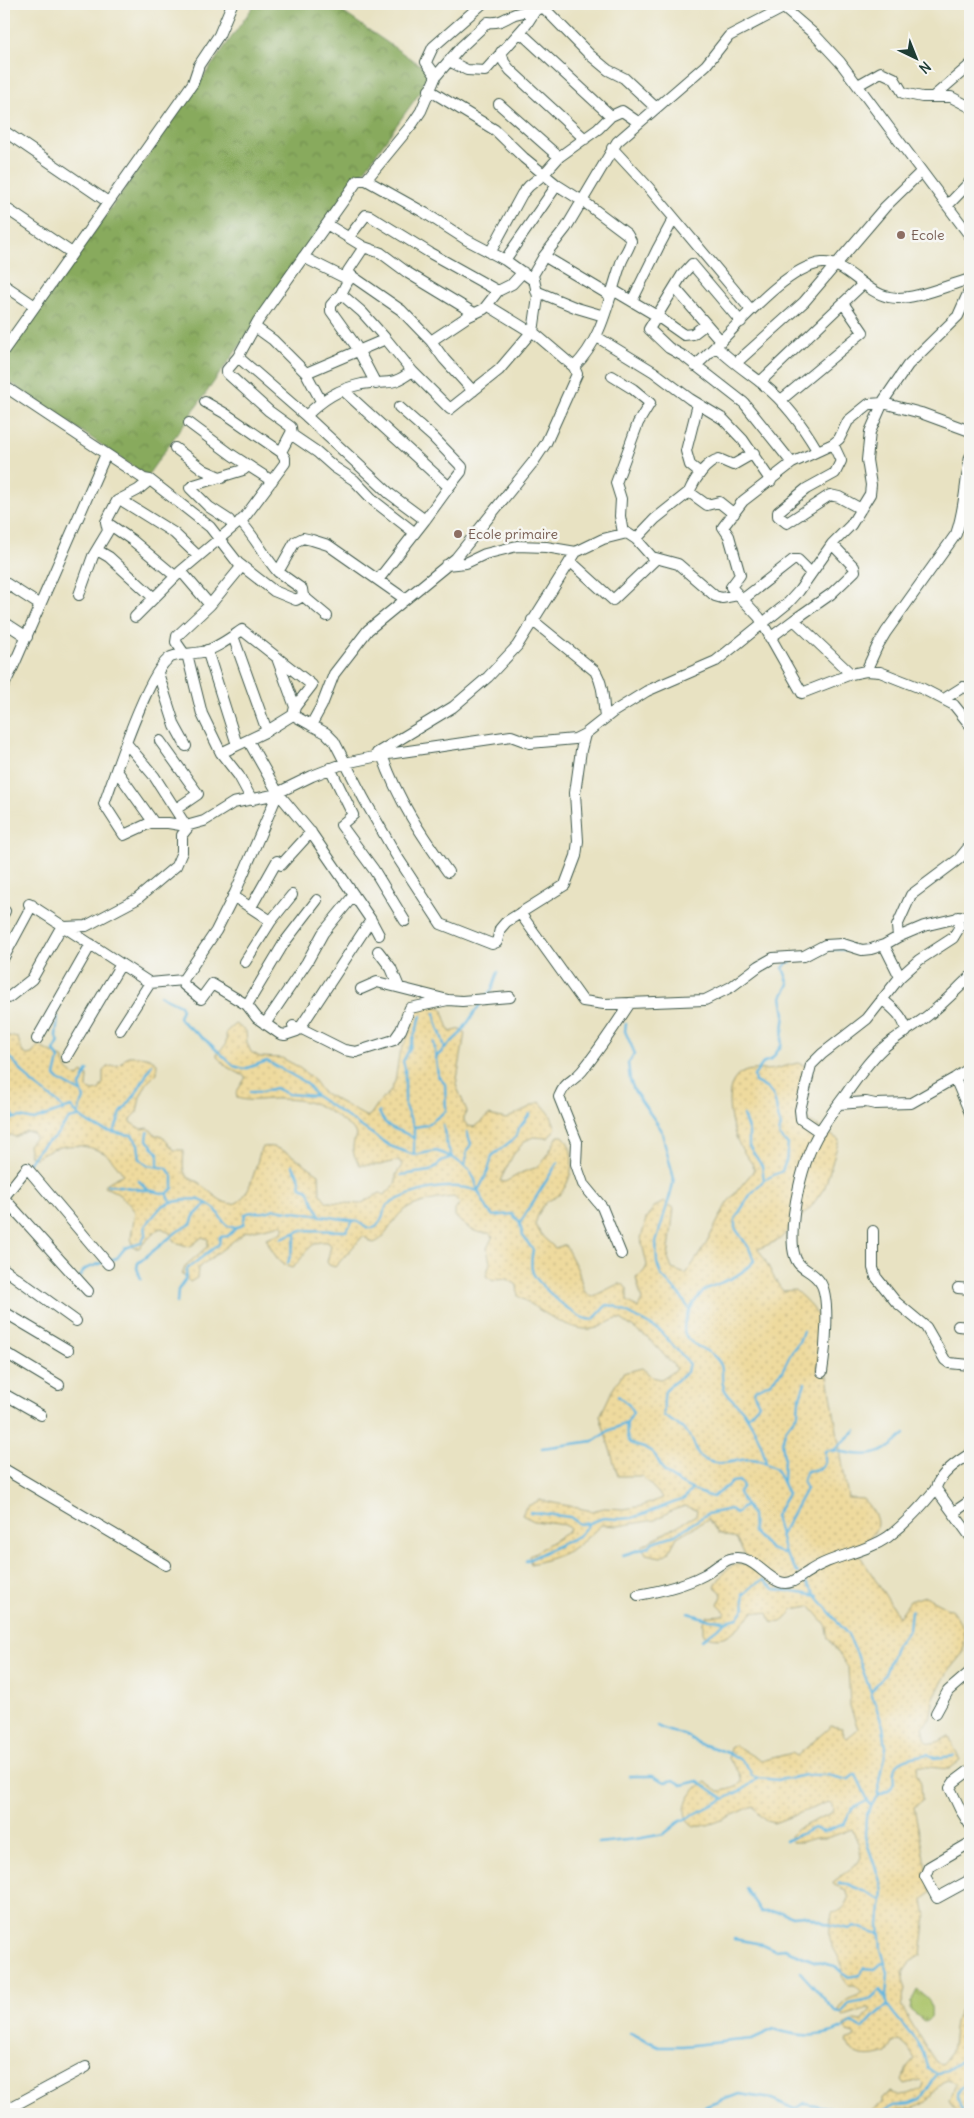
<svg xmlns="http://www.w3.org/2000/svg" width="974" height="2118" viewBox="0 0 974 2118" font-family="Delius,sans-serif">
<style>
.grass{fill:url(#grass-tufts);stroke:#65804e}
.forest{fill:url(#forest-crowns);stroke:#547448}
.sand{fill:url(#sand-dots);stroke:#868c69}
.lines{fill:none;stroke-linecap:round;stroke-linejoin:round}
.stream{stroke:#65b7e0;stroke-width:2.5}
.minor-casing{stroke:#3d5649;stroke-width:12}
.minor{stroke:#fff;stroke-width:10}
.education-dot{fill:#8d6e63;stroke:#f6f6f2;stroke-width:2}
.labels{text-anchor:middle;stroke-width:5;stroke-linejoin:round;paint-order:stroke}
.education-label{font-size:14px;fill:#785e54;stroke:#f6f6f2;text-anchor:start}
</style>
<defs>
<pattern id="grass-tufts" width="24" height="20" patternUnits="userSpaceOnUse" patternTransform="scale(1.25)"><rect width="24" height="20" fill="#abc469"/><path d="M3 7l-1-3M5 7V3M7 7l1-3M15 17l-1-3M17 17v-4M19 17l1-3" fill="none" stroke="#8ba057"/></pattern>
<pattern id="forest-crowns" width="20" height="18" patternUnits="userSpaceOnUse" patternTransform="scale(1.25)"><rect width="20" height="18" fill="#88aa5d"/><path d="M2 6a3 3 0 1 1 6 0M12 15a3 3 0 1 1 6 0" fill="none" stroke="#6f8c4e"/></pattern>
<pattern id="sand-dots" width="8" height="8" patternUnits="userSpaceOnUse" patternTransform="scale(1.25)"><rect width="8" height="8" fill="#eeda9e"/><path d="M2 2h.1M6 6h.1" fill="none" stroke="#ccbc89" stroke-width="1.8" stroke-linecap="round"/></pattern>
</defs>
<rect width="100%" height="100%" fill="#f6f6f2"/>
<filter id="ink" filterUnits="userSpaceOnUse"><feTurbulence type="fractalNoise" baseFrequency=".02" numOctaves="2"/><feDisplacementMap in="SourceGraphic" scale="10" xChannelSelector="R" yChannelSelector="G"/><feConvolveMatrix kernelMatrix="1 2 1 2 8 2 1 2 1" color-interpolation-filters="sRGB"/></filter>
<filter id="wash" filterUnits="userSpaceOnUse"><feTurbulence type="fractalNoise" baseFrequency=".0096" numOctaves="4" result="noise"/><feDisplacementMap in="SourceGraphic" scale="20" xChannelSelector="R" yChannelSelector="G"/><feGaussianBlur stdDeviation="1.12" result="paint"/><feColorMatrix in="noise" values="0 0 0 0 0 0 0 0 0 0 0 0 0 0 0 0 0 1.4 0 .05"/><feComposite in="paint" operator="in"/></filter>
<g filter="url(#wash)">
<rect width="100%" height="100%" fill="#e8e2c2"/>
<path class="grass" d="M917 1990C931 1999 932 2002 931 2018L925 2022 910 2010 911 2002Z"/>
<path class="forest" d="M255 4H331L433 74 147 476 4 378V359Z"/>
<path class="sand" d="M437 1006 442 1008 450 1032 461 1029 465 1033 456 1085 467 1111 464 1116V1121L468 1126 474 1127 489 1115 506 1119 540 1102 550 1114 556 1128 548 1138 533 1137 525 1141 513 1155 500 1181 505 1182 523 1172 538 1167 546 1157 558 1136H563C577 1151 573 1178 561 1193 558 1197 553 1198 548 1201 541 1207 537 1216 535 1225L543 1237 555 1248 565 1245 578 1270 584 1291 592 1297 618 1284H623L627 1289V1301L638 1308 642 1300 636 1278 645 1270 647 1265 641 1239 646 1219 654 1207 664 1202 674 1208 668 1258 672 1269 686 1274 706 1244 727 1203 755 1169C751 1161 744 1154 740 1146 731 1129 719 1082 744 1072 753 1068 765 1071 775 1069 782 1067 790 1065 798 1063L807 1067 804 1118 839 1140 825 1187 811 1207 779 1240 758 1249C768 1262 772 1278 783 1291L795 1290C801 1296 807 1301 812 1307 826 1324 819 1353 817 1373L828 1376 848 1498 863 1499C886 1524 878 1530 857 1551L899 1617 910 1601 925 1596 952 1610 964 1629 963 1653 949 1670 934 1697 930 1719 923 1727 926 1741C934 1746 941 1740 949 1736L960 1761 949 1769 918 1766 916 1773 921 1784 922 1801 914 1807 931 1893 923 1899 926 1916 921 1955 910 1963 904 1971 903 1979 906 1989 901 2006 931 2055 936 2062 942 2064C960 2050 947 2020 964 2005L970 2008V2114H957L949 2100 956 2084 948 2080C935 2083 934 2096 925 2103 914 2111 898 2107 886 2114H840C848 2106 859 2113 868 2113L882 2103V2098L891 2092C904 2098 909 2096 921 2089L923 2083 920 2080 905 2084 902 2080 907 2068 915 2059 908 2048 900 2041 894 2042 887 2053C878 2057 860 2059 853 2052 850 2049 848 2044 847 2041L855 2037 854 2034 847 2032 845 2024 854 2020 862 2021 871 2009 868 2008 843 2016 839 2010C848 1994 852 2001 862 1992L855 1985H847L842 1978C844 1960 838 1959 832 1945 827 1936 831 1923 832 1913 842 1911 845 1908 849 1898L846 1890 834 1885 833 1882 858 1863 861 1857 859 1845 852 1829 827 1838H815L802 1842H792L790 1836 797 1829 831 1813 833 1810 832 1805 829 1802 774 1823 766 1821 759 1815 754 1806C739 1811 711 1828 696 1826 691 1825 689 1822 687 1819 680 1805 693 1788 706 1782L719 1791C750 1788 744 1775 728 1759L730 1748 735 1745 761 1761 792 1753 797 1756 831 1726 842 1728 844 1735 847 1738 858 1729 850 1706 848 1667 828 1638 825 1623 810 1606 793 1609C787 1620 783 1624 771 1622L768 1613 754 1611C741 1625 724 1648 703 1633V1622L707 1616 724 1615 726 1613 718 1605 722 1596 721 1592 715 1587C723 1571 729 1563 748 1564L746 1556 736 1539 718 1533 708 1519 677 1537 669 1552 661 1557 646 1554 642 1546 696 1515 697 1510 685 1506 673 1510 655 1520 618 1526 601 1525C575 1550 566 1555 531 1564L529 1556 568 1532 570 1528 565 1525 534 1521 522 1515 526 1507 540 1500 592 1511 604 1508 624 1509 642 1506 663 1498 642 1476H618L600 1416 613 1389 623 1373 642 1368 652 1377 661 1379 677 1369 649 1339 621 1319C611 1318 603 1328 592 1329 569 1332 537 1308 518 1296L517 1285C507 1279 503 1276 493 1281L486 1276 490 1263 487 1248 493 1236 489 1233C477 1235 463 1226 455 1216V1210L460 1203 454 1197C437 1199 415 1202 402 1212 392 1220 385 1241 373 1243L363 1236 335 1267 329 1265 327 1262 331 1246 328 1242C308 1239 305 1258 292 1268 277 1264 272 1250 266 1238L281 1233 285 1228 282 1224 245 1232 202 1265 198 1269 197 1278 190 1282 182 1274 185 1266 208 1246V1239L202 1237 190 1247 175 1242 170 1233 162 1228 158 1229 139 1248H134L131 1238 135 1212C127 1200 117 1191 104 1187 108 1180 117 1179 123 1174 118 1167 111 1157 104 1153 83 1142 55 1143 36 1158L30 1156 28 1145 35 1137 33 1133 26 1131 15 1137 11 1135 4 1136V1035L18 1038C21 1046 19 1051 27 1055L32 1054 38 1046 64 1059C65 1069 69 1074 79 1077L82 1072 88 1076 87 1088 93 1091 99 1090 103 1083V1071L107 1067 119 1065 128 1056C140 1056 148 1055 157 1063V1073L147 1083 140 1097 137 1113 131 1119V1123L141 1129 149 1128 155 1135H161L174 1150H184C184 1158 181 1170 187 1176 190 1179 194 1180 198 1182 207 1188 225 1210 238 1202 251 1193 257 1162 261 1148 277 1140 306 1166 319 1174L320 1193 327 1202 360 1204 380 1193 384 1195 396 1184V1175L402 1165 399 1160 380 1165H360C352 1154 351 1148 356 1135L354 1130C325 1108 318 1100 280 1099 265 1098 252 1103 237 1098L236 1093 246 1077 227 1067 217 1057V1053C226 1046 227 1044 226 1032L235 1024 246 1031 247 1043 251 1052 260 1057 282 1058 297 1066 312 1078 322 1092 367 1117 371 1114 379 1102 390 1092 395 1081 399 1055 412 1027 411 1013 420 1009Z"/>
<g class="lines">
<path class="stream" d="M814 956 830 949 847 950
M160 995 180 1005 182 1009 179 1017 181 1021 208 1042 234 1066 244 1069 267 1061 306 1083 316 1096 390 1146 414 1155 436 1151 452 1157 469 1169 475 1180 478 1191
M487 995 492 989 498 972
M435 1013C435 1025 443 1036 445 1049
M58 1017 56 1036 59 1042 54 1051 59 1059 55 1076 60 1081 82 1093
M626 1024 625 1031 635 1054 628 1063 630 1080 635 1092 661 1129 674 1179 671 1192 656 1242 657 1263 661 1275 679 1294 690 1310
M4 1050 32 1083 57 1102 64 1110
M435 1058 460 1034 481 1003
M250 1092H262L275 1088 288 1094 316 1096
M4 1102 15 1118
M379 1112C389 1135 400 1126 414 1139
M743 1115 749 1132V1146L762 1166 764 1180
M4 1121 20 1117 34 1120 71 1107C86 1127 108 1133 132 1135L138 1144 140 1159 147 1165 167 1168 173 1177V1188L167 1194 168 1198 172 1202C180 1202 192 1197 199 1200 204 1201 213 1207 216 1210 224 1222 226 1232 243 1225L245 1214C255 1209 261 1216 274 1209L357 1221C379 1239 380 1220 387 1205 413 1190 449 1181 478 1191L488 1210 493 1216 512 1214 519 1221 523 1236 533 1250C531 1259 530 1266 533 1273 538 1285 580 1324 593 1319 597 1317 603 1308 607 1305L615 1306 659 1330 689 1363 687 1372C664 1393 663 1381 664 1416 673 1422 683 1427 689 1435 696 1442 694 1455 705 1460 722 1468 734 1459 751 1459 759 1459 769 1465 776 1469L788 1494 775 1516 785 1554 798 1573
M414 1127 405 1107V1069L403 1061 410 1048 421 1016
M114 1132 121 1113 135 1095 152 1064
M148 1132 147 1140 158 1153V1165
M414 1154V1127L427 1125 446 1111 445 1084 438 1076 434 1042
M27 1165 38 1150 45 1143 54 1138 69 1119 78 1117 80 1106 84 1099 80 1086 88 1070
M292 1165 299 1176 301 1187 308 1190 320 1216
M465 1166 467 1151 471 1144 467 1132
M401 1175 430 1171 444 1160 452 1157 447 1145 443 1125
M139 1181 148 1190 167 1194
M107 1185C122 1184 134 1191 148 1190
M478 1191 488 1171 492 1156 516 1137 519 1128 530 1114
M520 1223 558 1162
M282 1238 302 1230 346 1231 353 1221
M110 1260 117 1258 125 1248 141 1243 146 1233 145 1226 162 1206 172 1202
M288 1263 297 1232
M80 1276 85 1269 102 1263
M141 1279 137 1268 138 1263 178 1231 191 1224 194 1216 206 1204
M177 1303 178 1290 185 1280 187 1269 219 1244 220 1237 228 1236 236 1228
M618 1396 629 1405 633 1413 627 1423
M747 1417 759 1404 754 1394 755 1390 769 1383 782 1371 792 1351 799 1342 803 1331
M542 1448 594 1441 610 1430 627 1423C623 1454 643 1441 654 1454 658 1459 660 1466 664 1471 672 1481 700 1494 713 1497L732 1482 739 1481 743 1486 738 1493 752 1515 753 1532 770 1549 785 1554
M833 1451 856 1430
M766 1464C763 1444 755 1429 744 1412 738 1403 725 1396 723 1385 720 1372 726 1368 715 1357 707 1349 689 1345 685 1334 681 1322 692 1304 700 1295 708 1286 719 1284 730 1279 738 1276 748 1267 754 1261L749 1248 735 1228V1219L750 1195 764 1180 782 1171 786 1161 788 1144C780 1138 777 1136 781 1126 772 1103 782 1094 755 1082L754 1076 764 1062 771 1060 781 1046 785 1014 782 997 789 984 783 968 788 962H791
M783 1481 784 1457 782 1441 786 1429 798 1413 799 1400 805 1383
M530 1512 570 1517 580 1524 590 1523
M781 1535 806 1489C802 1482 803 1477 807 1471L820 1469 825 1463V1451L831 1450C865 1456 879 1461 905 1434
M623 1555 648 1547 653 1542 675 1535 707 1514 730 1509 736 1513 745 1506
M526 1561 578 1536 590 1523 603 1518 619 1519 632 1518 684 1499 692 1489
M802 1578 848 1635 857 1654 883 1726 886 1747 884 1761 877 1796 866 1816 865 1837 883 1890 879 1924 881 1949 888 1973 886 1996 888 2006 894 2014 916 2041 923 2052 927 2067 937 2075C950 2071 958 2060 970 2055
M688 1613 710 1620 727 1621
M702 1640 727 1621 738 1618 745 1607 743 1595 754 1585 763 1580 775 1589 818 1596
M871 1692 885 1674 896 1645 909 1629 911 1611
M657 1726C669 1733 671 1731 683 1734 689 1736 694 1742 700 1744 717 1749 746 1755 752 1776L758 1778
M629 1776H653L665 1782 674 1780 682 1785 698 1781 723 1798
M877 1796 890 1790 894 1783C890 1758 908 1758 928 1754L934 1758 954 1756
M785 1841 814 1828 823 1832 844 1824 853 1808 867 1801
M598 1843 636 1839 664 1834 679 1822 744 1789 758 1778 778 1780 806 1775H828L848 1780 855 1774C862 1784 864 1795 871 1806
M838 1883 848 1884 882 1900
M746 1889 761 1912H782L792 1916 805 1915 827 1924 849 1929 854 1926 879 1934
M734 1939 762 1944 775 1950 784 1949 814 1961 835 1966 847 1977 860 1975 864 1968 875 1969 882 1963 886 1965
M800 1972 836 2012 841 2013 849 2004 869 2000 880 1990 886 1998
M630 2033 659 2046H683L752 2039 774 2029C802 2038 826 2039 852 2023L862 2029C871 2021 877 2010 888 2006
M704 2107 739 2094 772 2099 794 2109 805 2103 831 2108 840 2114
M880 2114 893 2106 910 2104 920 2100 937 2075
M964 2114C958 2103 952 2087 970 2084"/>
</g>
</g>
<g filter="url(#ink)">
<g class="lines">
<g class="minor-casing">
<path id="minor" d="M779 4 814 34 840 62 970 236
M520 32 611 116
M501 52 504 62 510 70 585 139
M449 61 467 70 485 71 526 25 535 11
M436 76 426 62 433 47 482 4
M858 85 881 72 894 78 903 93 922 97H951L970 107
M429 90 495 130 524 158 557 185 505 260
M933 97 970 65
M499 104 559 157
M4 131 108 202
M612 148 649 188 751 310
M366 180H358L258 321 238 357 227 370V373L269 411 291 427 292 435 317 452 334 467 354 480 374 501 415 533
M557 185 587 204 627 234 631 241C629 250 622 257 620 266 608 301 602 340 574 367
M948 205 970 182
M4 207 72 253
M328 225 364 247 348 271 349 274 401 310 431 341 467 317 484 309 498 291 512 284 523 272
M349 237 366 215 370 216 430 253 498 291
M364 247 381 253 408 273 474 313
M490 253 522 194 529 186 544 174 559 157 598 129 611 116 622 111 638 122
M544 256 611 296
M303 257 349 280
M351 275 341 294 331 305V311L356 346 376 384
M533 280 505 260 467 240 425 213 366 180 413 123 421 111 436 76 442 69 461 47 488 22C502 23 503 19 515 14 522 12 538 9 544 8L590 55 608 70 624 78 655 107
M4 285 35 306
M675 288 721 341
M613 290 657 316 684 335 693 334 706 324
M536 291 577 308 604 316
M341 294 362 312 386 339
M632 301 658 248 674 218
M487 305 531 332
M741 322 692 264 682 275 649 329 669 348 685 357 744 403 792 463
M255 327 273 340 306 373 321 401
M597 337 654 372 690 399 723 419 743 440 771 481
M431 341 444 359 473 391
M716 346C730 361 748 372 764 385 786 403 803 426 817 450
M4 350 193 83 199 65 219 35 232 4
M238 357 306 416 390 494 425 520 378 580
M736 363 804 302 885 207 921 172
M695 366C726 340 782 267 822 263 845 261 864 292 889 297 911 302 948 285 970 279
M306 373 386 339 412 371 450 409 499 370 533 330
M612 376 633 389 650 403 638 423 616 483 621 499 620 516 623 533
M760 382 862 285
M4 386 144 479 150 480 210 527 238 563 274 591 296 600 303 596
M343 390 449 487 425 520
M781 400 863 332 843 303
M205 402 226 414 281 452
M698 404 686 451 690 465 700 473
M399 407 433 437 462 467 461 472 449 487
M306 416C322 400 338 389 362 384 385 380 391 388 412 371
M189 423 232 455 272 481
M833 444 841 461 835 473 806 489 778 512V516L787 523 830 495 839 497 861 509
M175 448 204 470 222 478
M689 492C694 480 706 462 719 459L733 465 754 453
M121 500 174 533 198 556
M240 521C255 537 264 556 278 572L295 542 303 538 312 540 328 545 405 599
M106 522 132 540 175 576
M233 527 229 520 209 507 190 488 194 485 243 470 248 466
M636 539 655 519 689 492 707 505 719 502 734 514
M97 550 109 557 154 598
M570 561 613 600 656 559
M446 565 466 563 485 554 517 546 546 547 576 552 603 539 627 533 636 539 652 557 678 564 715 596 722 598 738 595
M181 571 210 605 177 636 176 642 185 655
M278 572 302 589 303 596 327 616
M4 582 40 605
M79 595 93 556 108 531 106 522 117 501 138 490 150 480
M742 600 793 560H798L811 573
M210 605 242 566
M135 617 181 571 244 518 285 463V458L281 452 291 433
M532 620 595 671C604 685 603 701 605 718
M794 620 831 594 855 571 854 567 832 544
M4 622 27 637
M233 636 267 731
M770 638 794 620 851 674 866 671 880 672 923 689 954 705 970 725
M207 650 237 745
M187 654 202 714 221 753 239 776 252 800
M277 658 295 707
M866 671 877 647 886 632 956 534C965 510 965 483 970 457
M158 673 175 726 186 746
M851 674 802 693 759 617 731 587 740 575 729 536 723 527 743 501 792 463 833 444 839 439 848 421 869 404 883 403 921 413 970 431
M4 685 13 667 106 454
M944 699 963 687 970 688
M311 725 293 715 295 707 312 685 242 630C230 638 216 649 202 652 192 654 180 653 171 657 149 668 114 777 104 804L124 835 150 823H168L186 826 204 821 233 803 273 795 312 776 345 763 388 754 511 736 530 743 575 739 585 734 613 712 647 691 716 661 788 603 799 591 832 544 851 525 870 494 871 485 867 460 870 432 884 400 908 365 958 316 970 289
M585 734 581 750 575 793 578 841 576 856 565 885 506 922 500 929 497 942 492 944 441 924 396 855 364 799 334 741 326 733 311 725 322 705 334 674 368 630 456 558 534 461 546 443 577 374 574 367 533 332 538 297 533 275 544 256 566 228 617 142 706 65 729 36 783 8
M248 740 278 793 312 834 371 920 379 935
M160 741 198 794 176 809
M127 744 154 776 186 826
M221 753 267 731 293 715
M377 753 453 707 488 677 517 646 576 552
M382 755C398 800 420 833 448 872
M330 768 353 815 341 825 374 870 405 921
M117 771 154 823
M233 896 271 921
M29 904 150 983 120 1030
M251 907 277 861 281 865 311 832
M4 913 5 911
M520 913 583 1001 604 1004 705 1000 731 987 759 966 773 958 804 956 825 945 843 944 862 950 871 949 884 945 898 937 924 926 970 915
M898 937 897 926 911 895 959 859 968 848 970 842
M378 951 391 968 399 987
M4 957 32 905
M245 962 271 921 292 895
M900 977 919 960 953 938 959 928 958 917
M183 980 216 931 235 893 278 793
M150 983 183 980 184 985 201 999 212 984 247 1005 257 1018 280 1034 285 1035 297 1031
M361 989 377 982 448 1000 462 1001 510 997
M4 999 8 998 32 979 59 931 65 927 86 926 137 899 176 866 182 852V835L190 825
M882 999C893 1009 905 1017 906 1032
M247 1005 284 943 317 900
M265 1024 307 962 323 933 354 895
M293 1026 302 1029 344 1050 356 1052 394 1040 401 1030 410 1008 448 1000
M300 1028 371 920
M37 1039 91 944
M66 1057 121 964
M955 1078 970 1068
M839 1104 866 1102 875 1104 911 1103 955 1078 970 1113
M820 1132 801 1119 800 1110 811 1065 822 1054 867 1019 900 977 884 945
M4 1197 27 1168 108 1264
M4 1198 88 1291
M873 1231V1268L876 1277 896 1302 926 1327 945 1360 949 1363 970 1365
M621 1254 602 1207 583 1184 576 1164 577 1142 559 1097C566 1080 572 1083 582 1071 600 1049 615 1026 630 1003
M4 1269 76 1321
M958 1288 970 1289
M4 1312 68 1350
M958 1326 970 1327
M4 1352 59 1385
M822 1372C825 1352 831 1297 820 1282 809 1266 796 1272 793 1248 790 1215 802 1160 820 1131 828 1118 837 1106 846 1094 857 1078 868 1062 882 1049 897 1035 916 1026 931 1013 945 1002 957 989 970 977
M4 1394 41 1415
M4 1469 166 1565
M936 1489 970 1536
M954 1512 970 1501
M638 1595C661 1591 683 1586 704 1575 712 1571 721 1562 730 1559 752 1553 763 1576 780 1582 791 1586 799 1577 808 1572 832 1555 863 1554 888 1537 905 1524 921 1507 934 1491 937 1488 936 1485 939 1481 945 1471 960 1460 970 1454
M936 1713 948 1691 970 1672
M970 1770 954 1782 950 1788 960 1809 970 1825
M970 1843 929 1867 925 1876 937 1898 970 1880
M4 2111 86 2067"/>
</g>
<use href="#minor" class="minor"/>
</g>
</g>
<g class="education-dot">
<circle cx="901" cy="235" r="5"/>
<circle cx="458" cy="534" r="5"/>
</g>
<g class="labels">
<g class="education-label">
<text x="911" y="240">Ecole</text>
<text x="468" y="539">Ecole primaire</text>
</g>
</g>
<rect width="974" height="2118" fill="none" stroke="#f6f6f2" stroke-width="20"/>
<g transform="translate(916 58) rotate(137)" stroke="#f6f6f2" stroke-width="4" paint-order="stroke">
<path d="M0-4L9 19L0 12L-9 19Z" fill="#1f3d34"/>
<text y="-8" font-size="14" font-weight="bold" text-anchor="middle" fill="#1f3d34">N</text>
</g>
</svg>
